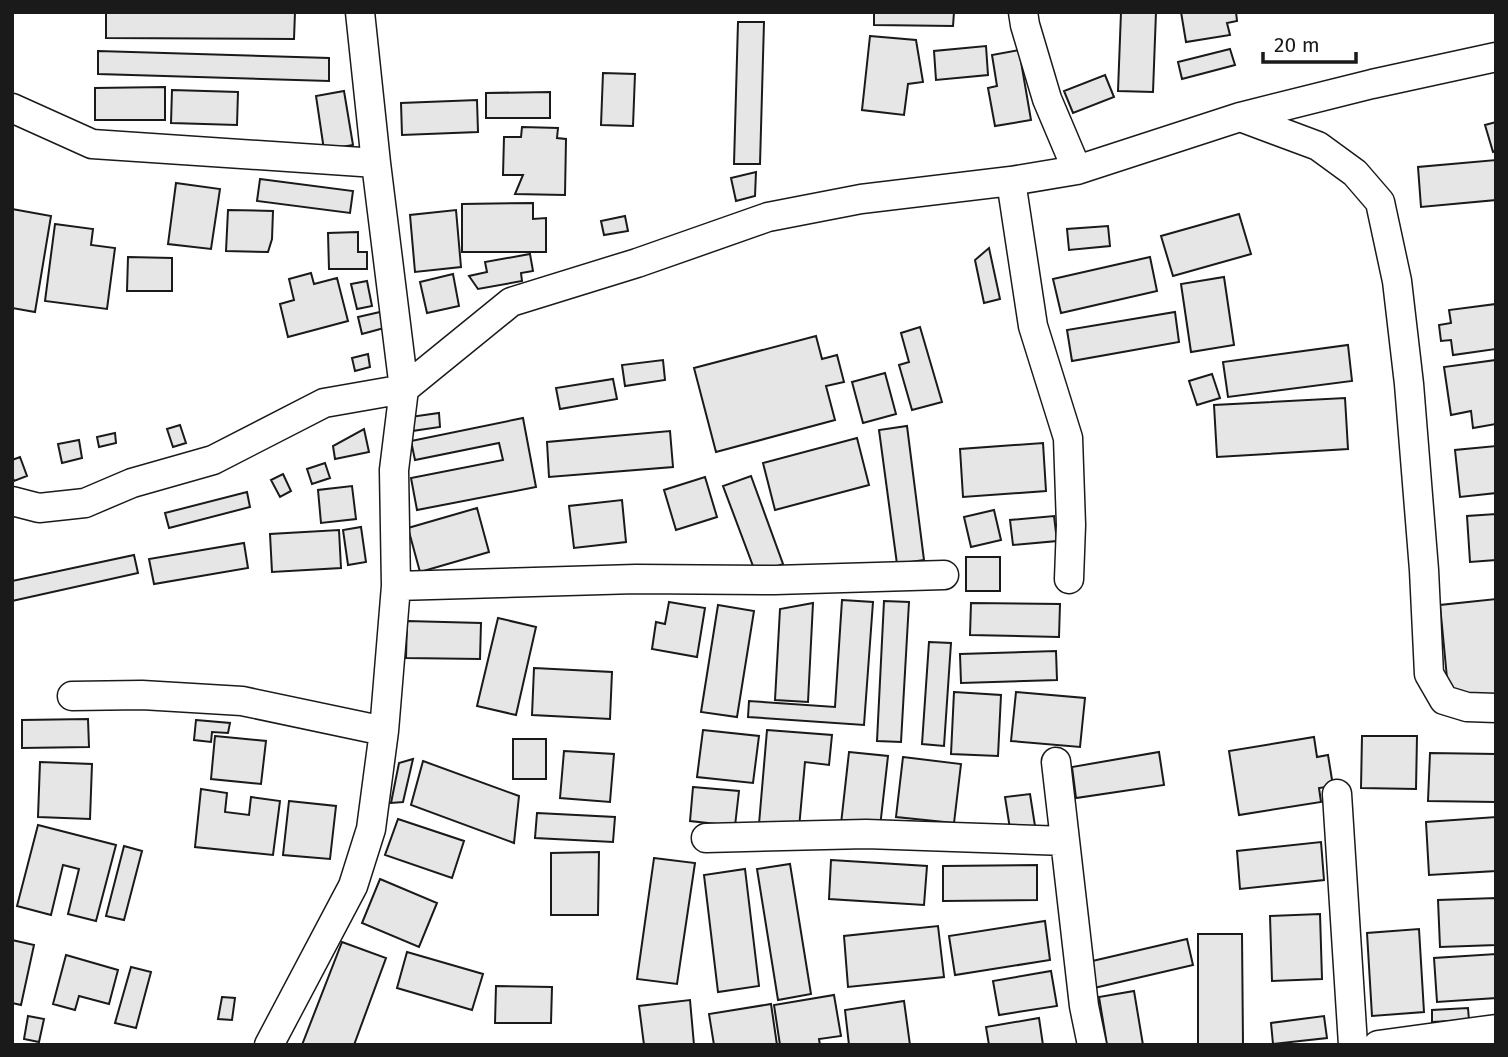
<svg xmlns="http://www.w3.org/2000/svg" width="1508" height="1057" viewBox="0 0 1508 1057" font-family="'Fira Sans',sans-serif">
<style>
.building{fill:#e6e6e6;stroke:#1a1a1a;stroke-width:2}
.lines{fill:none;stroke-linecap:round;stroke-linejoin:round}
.street-casing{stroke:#1a1a1a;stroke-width:31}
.street{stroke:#fff;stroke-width:28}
</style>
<rect width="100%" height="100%" fill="#fff"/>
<path class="building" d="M106 12H295L294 39 106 38Z
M874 12H954L953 26 874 25Z
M1121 12H1156L1153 92 1118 91Z
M1181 12H1236L1237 21 1227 23 1230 35 1186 42Z
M738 22H764L760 164H734Z
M870 36 916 40 923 82 908 84 904 115 862 110Z
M986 46 988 75 936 80 934 51Z
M1230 49 1235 65 1182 79 1178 62Z
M1019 50 1031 120 995 126 988 88 997 86 992 55Z
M98 51 329 58V81L98 74Z
M603 73 635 74 633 126 601 125Z
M1105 75 1114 97 1073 113 1064 91Z
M165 87V120H95V88Z
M172 90 238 92 237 125 171 123Z
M344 91 353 145 324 150 316 96Z
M550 92V118H486V93Z
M477 100 478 132 402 135 401 103Z
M1496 122V151L1493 152 1485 125Z
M522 127 558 128 557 138 566 139 565 195 515 194 523 175H503L504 137H521Z
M1496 160V200L1421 207 1418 167Z
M756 172 755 196 736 201 731 178Z
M260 179 353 191 350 213 257 201Z
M176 183 220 189 211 249 168 244Z
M533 203V219L546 218V252H462V204Z
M12 209 51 216 35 312 12 308Z
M228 210 273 211 272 239 268 252 226 251Z
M456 210 461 267 415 272 410 215Z
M1239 214 1251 254 1173 276 1161 236Z
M625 216 628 231 604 235 601 221Z
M55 224 93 229 91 245 115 248 107 309 45 301Z
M1108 226 1110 246 1069 250 1067 229Z
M358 232V252H367V269H329L328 233Z
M989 248 1000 299 984 303 975 260Z
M530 254 533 271 521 273 522 281 478 289 469 276 487 272 485 262Z
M128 257 172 258V291H127Z
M1150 257 1157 291 1061 313 1053 279Z
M311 273 314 284 337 278 348 321 288 337 280 304 294 300 289 279Z
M453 274 459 306 427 313 420 282Z
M1224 277 1234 345 1191 352 1181 284Z
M367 281 372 306 357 309 351 284Z
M1496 304V349L1453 355 1451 340 1441 341 1439 325 1451 323 1449 310Z
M380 312 384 328 362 334 358 317Z
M1175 312 1179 342 1072 361 1067 330Z
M920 327 942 402 912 410 899 365 909 362 901 333Z
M816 336 822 359 837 355 844 382 826 386 835 420 716 452 694 368Z
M1348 345 1352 381 1228 397 1223 362Z
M368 354 370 367 355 371 352 358Z
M663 360 665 380 625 386 622 365Z
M1496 360V424L1473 428 1471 411 1451 415 1444 367Z
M885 373 896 414 863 423 852 382Z
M1212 374 1220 398 1197 405 1189 381Z
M613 379 617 399 560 409 556 388Z
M1345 398 1348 449 1217 457 1214 405Z
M439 413 440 427 412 431 410 417Z
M523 418 536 487 417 510 411 478 503 460 499 443 415 460 411 441Z
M180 425 186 443 173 447 167 429Z
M907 426 924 560 897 564 879 430Z
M364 429 369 452 335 459 333 446Z
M670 431 673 467 549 477 547 442Z
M115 433 116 443 99 447 97 437Z
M857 438 869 485 775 510 763 463Z
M79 440 82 458 62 463 58 444Z
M1043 443 1046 491 963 497 960 449Z
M1496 446V493L1460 497 1455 450Z
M20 457 27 476 14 481 12 476V460Z
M325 463 330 478 312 484 307 469Z
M283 474 291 491 280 497 271 480Z
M751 476 783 564 756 574 723 486Z
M705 477 717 517 676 530 664 490Z
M352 486 356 519 321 523 318 490Z
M247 492 250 507 169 528 165 513Z
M622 500 626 542 574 548 569 506Z
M477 508 489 552 420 572 408 528Z
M994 510 1001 540 971 547 964 517Z
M1496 514V560L1470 562 1467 516Z
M1054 516 1057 541 1013 545 1010 520Z
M361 527 366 562 348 565 343 530Z
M339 530 341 568 272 572 270 534Z
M244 543 248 568 154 584 149 559Z
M134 555 138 573 12 601V581Z
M966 557H1000V591H966Z
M1496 599V695L1449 699 1440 605Z
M842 600 873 602 864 725 748 717 749 701 835 707Z
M884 601 909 602 901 742 877 741Z
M669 602 705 608 697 657 652 649 656 622 665 624Z
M813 603 808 702 775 700 780 609Z
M971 603 1060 604 1059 637 970 635Z
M718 605 754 611 737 717 701 712Z
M498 618 536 627 516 715 477 706Z
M407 621 481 623 480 659 406 658Z
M929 642 951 643 944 746 922 744Z
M1056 651 1057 680 961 683 960 654Z
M534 668 612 672 610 719 532 715Z
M954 692 1001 695 998 756 951 754Z
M1016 692 1085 698 1080 747 1011 741Z
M88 719 89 747 22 748V720Z
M196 720 230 723 228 733 212 732 211 742 194 740Z
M703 730 759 736 753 783 697 777Z
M767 730 832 735 829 765 805 762 799 828 759 824Z
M215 736 266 741 261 784 211 779Z
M1362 736H1417L1416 789 1361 788Z
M1314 737 1317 757 1328 755 1333 786 1319 788 1321 802 1239 815 1229 751Z
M513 739H546V779H513Z
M564 751 614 754 610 802 560 798Z
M849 752 888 756 880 827 841 824Z
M1159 752 1164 785 1076 798 1072 767Z
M1430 753 1496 754V802L1428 801Z
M903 757 961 764 954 823 896 817Z
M413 759 403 802 391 803 399 763Z
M423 761 519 796 514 843 411 805Z
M40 762 92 764 90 819 38 817Z
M693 787 739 791 735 826 690 821Z
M201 789 227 793 225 812 249 815 251 797 280 801 273 855 195 847Z
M1030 794 1035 826 1010 829 1005 797Z
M289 801 336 806 330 859 283 855Z
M537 813 615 817 613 842 535 838Z
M1496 817V871L1429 875 1426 822Z
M398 819 464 841 452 878 385 855Z
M38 825 116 845 96 921 68 914 79 869 63 865 51 915 17 906Z
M1321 842 1324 880 1240 889 1237 851Z
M124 846 142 851 124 920 106 916Z
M599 852 598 915H551V853Z
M654 858 695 863 677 984 637 979Z
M831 860 927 866 924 905 829 899Z
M790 864 811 994 778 1000 757 869Z
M1037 865V900L943 901V866Z
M745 869 759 986 718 992 704 875Z
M380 879 437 903 419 947 362 923Z
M1496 898V945L1440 947 1438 900Z
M1320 914 1322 979 1272 981 1270 916Z
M1045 921 1050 960 955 975 949 936Z
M938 926 944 977 848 987 844 936Z
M1419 929 1424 1012 1372 1016 1367 933Z
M1198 934H1242L1243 1045H1198Z
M1187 939 1193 965 1094 988 1088 962Z
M12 940 34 945 21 1005 12 1003Z
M342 942 386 958 354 1045H302Z
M407 952 483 974 472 1010 397 988Z
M1496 954V998L1437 1002 1434 958Z
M66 955 118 970 109 1004 79 996 75 1010 53 1004Z
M131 967 151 972 136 1028 115 1023Z
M1051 971 1057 1006 999 1015 993 981Z
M496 986 552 987 551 1023H495Z
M1134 991 1143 1045H1107L1099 997Z
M834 995 841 1036 819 1039 820 1045H780L774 1005Z
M222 997 235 998 232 1020 218 1019Z
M690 1000 694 1045H644L639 1006Z
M904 1001 910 1045H849L845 1010Z
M771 1004 777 1045H714L709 1014Z
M1468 1008 1469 1020 1432 1022V1010Z
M28 1016 44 1019 39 1042 24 1039Z
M1324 1016 1327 1038 1273 1044 1271 1023Z
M1039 1018 1043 1045H989L986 1027Z"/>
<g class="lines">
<g class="street-casing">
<path id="street" d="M1023 12 1025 25 1047 99 1077 170
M12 108 92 144 376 163
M1240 117 1318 146 1355 173 1380 202 1397 281 1409 384 1424 570 1429 674 1444 700 1467 707 1496 708
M1011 181 1033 326 1068 438 1071 525 1069 579
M12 501 39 508 85 503 132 483 213 460 324 403 404 389 511 302 637 263 768 217 861 199 1011 181 1077 170 1240 117 1372 84 1496 57
M396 586 636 579 775 580 944 575
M72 696 142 695 242 701 384 731
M1056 762 1084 1006 1092 1045
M1337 794 1353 1045
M706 838 866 834 1065 841
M269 1045 353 886 371 829 384 731 396 586 394 470 404 389 376 163 360 12
M1378 1045 1496 1029"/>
</g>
<use href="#street" class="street"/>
</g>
<rect width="1508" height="1057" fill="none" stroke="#1a1a1a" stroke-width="28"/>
<path d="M1263 52v10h93v-10" fill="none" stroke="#1a1a1a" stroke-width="3.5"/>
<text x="1274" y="52" font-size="21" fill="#1a1a1a" stroke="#ffffff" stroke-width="5" paint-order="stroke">20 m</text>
</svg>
